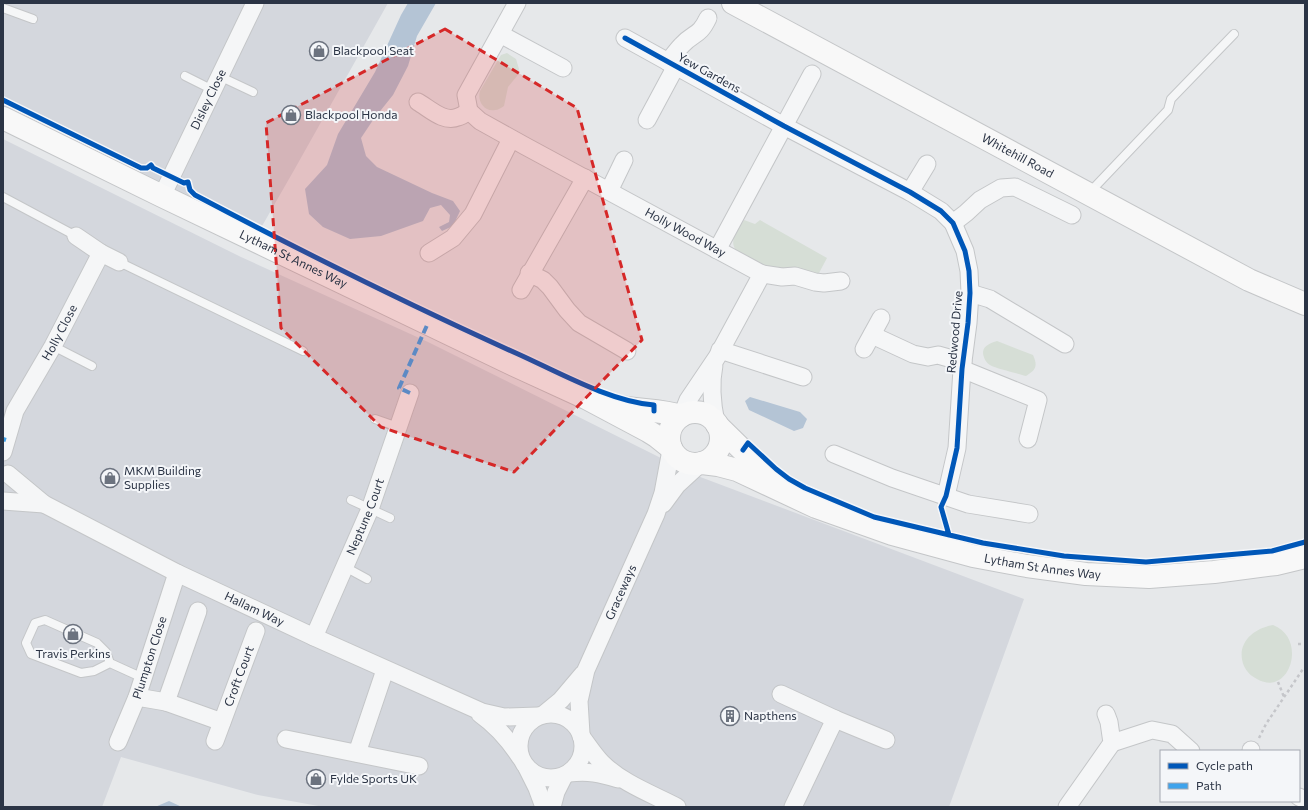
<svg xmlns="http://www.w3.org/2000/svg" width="1308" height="810" viewBox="0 0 1308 810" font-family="Commissioner,sans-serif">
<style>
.built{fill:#d4d7dd}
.green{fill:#d6ded6}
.water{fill:#b4c4d5}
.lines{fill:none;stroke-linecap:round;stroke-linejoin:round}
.lane-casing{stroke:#c4c6c8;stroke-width:10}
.street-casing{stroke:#c4c6c8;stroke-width:19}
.secondary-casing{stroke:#c4c6c8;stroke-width:24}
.path{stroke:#c5c6ca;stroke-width:2.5;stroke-dasharray:3 3;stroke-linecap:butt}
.lane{stroke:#f5f6f7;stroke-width:8}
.street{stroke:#f5f6f7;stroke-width:17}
.secondary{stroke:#f8f8f8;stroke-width:22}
.quiet{stroke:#3ea3ec;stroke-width:4;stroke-dasharray:8 4;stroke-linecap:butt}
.cycleway-casing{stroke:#f4f6f9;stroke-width:8}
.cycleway{stroke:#0057b8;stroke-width:5}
.marked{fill:#d62828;fill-opacity:0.2;stroke:#d62828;stroke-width:3;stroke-dasharray:8 5;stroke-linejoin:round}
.labels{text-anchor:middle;stroke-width:4;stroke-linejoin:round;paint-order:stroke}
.poi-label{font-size:12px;fill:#2b3445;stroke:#f4f6f9;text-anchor:start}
.street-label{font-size:12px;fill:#2b3445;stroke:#f4f6f9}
</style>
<rect width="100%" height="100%" fill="#e6e8ea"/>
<path class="built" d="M3 3H388L293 172 254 240 3 118Z
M3 139 241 257 428 342 695 475 1024 599 949 807H324L258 795 121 757 102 807H3Z"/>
<path class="green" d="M507 53 516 59 519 69 517 76 508 87 504 106C501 108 498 110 495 110 484 112 477 101 480 91L501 55Z
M744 220 755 224 760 220 827 258 819 273 814 276 777 273 736 250C728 240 739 228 744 220Z
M997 341 1033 355C1038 366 1036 370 1026 376 1017 373 997 369 990 365 986 363 983 357 983 352 984 345 991 343 997 341Z
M1273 625C1308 638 1290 698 1257 679 1251 676 1247 672 1244 666 1235 644 1253 628 1273 625Z"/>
<path class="water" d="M408 3H436L417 36 408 66 393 95 373 120 361 138 366 156 377 167 432 193 453 201 460 211 453 226 442 231 439 227 449 222 450 215 441 205 430 208 423 221 381 236 350 239 323 227 309 214 305 189 327 165 338 134 375 72 401 15Z
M750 397 800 412 807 419 803 428 794 431 749 410 745 401Z
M169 801 182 807H155Z"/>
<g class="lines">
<g class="lane-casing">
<path id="lane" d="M3 8 33 19
M185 76 213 90
M219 76 253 92
M1089 193 1168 110 1171 99 1234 34
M3 197 76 236
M119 262 303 351
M53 346 92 366
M375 419 398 427
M351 500 390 518
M345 567 367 579
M110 663 94 671 81 673 31 654 26 643 35 623 45 620 97 643 106 652 110 663 143 678"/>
</g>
<g class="street-casing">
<g id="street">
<path id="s1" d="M517 3 466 95 469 111 480 121 525 146 762 274 717 357 688 400 682 415"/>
<path d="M500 34 563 68"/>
<path d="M625 38 784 126 910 192 941 211 953 223 965 251 969 271 970 293 968 323 962 369 957 448 946 496"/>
<path d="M668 62C673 56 677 50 682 45 694 32 699 37 708 18"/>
<path d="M418 102C430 109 444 123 458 117 462 116 466 113 469 111"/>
<path d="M647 120 676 66"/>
<path d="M609 191 624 160"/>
<path d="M910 192 927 164"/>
<path id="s2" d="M162 196 255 3"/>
<path d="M953 223 966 213 980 200 1001 188 1015 187 1072 215"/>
<path d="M76 236 101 253 119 262"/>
<path d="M717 250 812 74"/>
<path d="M429 253 453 238 473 214 511 139"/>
<path d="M529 273 543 280 550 287 567 310 579 323 627 351"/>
<path d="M762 274 782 277 795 276 815 282 824 283 841 281"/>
<path d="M521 290 585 178"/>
<path d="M970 293 990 299 1065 344"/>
<path d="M872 335 913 354 928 357 938 355 963 362"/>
<path d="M864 349 881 318"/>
<path d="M720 350 803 377"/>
<path d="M714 365C710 385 712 404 716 423"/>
<path d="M962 369 1038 400 1028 439"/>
<path id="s3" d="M3 452 15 411 53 346 101 253"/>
<path d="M834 454 892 478 968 504 1029 514"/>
<path id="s4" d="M8 474 44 504 177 573 314 637 482 712 504 717 538 716"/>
<path d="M3 501 44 504"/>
<path d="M663 504 677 485 701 463"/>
<path id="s5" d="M314 637 370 509 410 393"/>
<path d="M781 694 835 719 886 740"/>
<path d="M137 697 166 702 222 722"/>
<path d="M166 702 198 611"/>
<circle cx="551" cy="746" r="32"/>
<path d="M480 714C497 726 509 740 520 757"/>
<path d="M544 714 561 700 583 674"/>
<path id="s6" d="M581 734 579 701 586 670 656 514 663 493 671 450"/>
<path d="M581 736C588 745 594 755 602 763 622 783 652 794 677 807"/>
<path d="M286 739 419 766"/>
<path id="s7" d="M215 741 256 631"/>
<path id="s8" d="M118 742 137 697 177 573"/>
<path d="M1112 743 1152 730 1172 734 1191 751"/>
<path d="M1251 750V751"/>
<path d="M357 753 385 670"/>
<path d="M527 768 537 788 544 807"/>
<path d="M569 773C589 771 599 773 618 779"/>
<path d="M1299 797 1305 800"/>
<path d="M552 807 556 792 564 776"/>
<path d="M793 807 835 719"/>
<path d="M1067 807 1112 743 1109 722 1106 714"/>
</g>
</g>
<g class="secondary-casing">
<g id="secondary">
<path id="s9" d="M733 3 1249 280 1305 304"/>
<path id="s10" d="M3 118 162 196 514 365 586 398 648 431 656 436 671 448"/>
<path d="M613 405C635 411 659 409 681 416"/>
<circle cx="695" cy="438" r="26"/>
<path d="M717 425 773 480"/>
<path id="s11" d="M702 463 718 465 737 470 816 507 892 534 973 556 1027 566 1086 574 1149 577 1214 572 1276 564 1305 557"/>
</g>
</g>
<path class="path" d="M1298 644H1305
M1278 682 1284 697
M1259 738 1266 724 1303 669 1305 668"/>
<use href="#lane" class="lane"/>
<use href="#street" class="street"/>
<use href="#secondary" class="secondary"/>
<path class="quiet" d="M410 393 399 388 428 323
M3 439 6 440"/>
<g class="cycleway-casing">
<path id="cycleway" d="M625 38 784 126 910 192 941 211 953 223 965 251 969 271 970 293 968 323 962 369 957 448 946 496 941 507 949 535
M3 100 141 168H147L151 165 153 168 184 183 188 182 190 190 195 195C301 251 409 305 518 354 558 372 611 402 654 405V411
M743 450 748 443 776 469 789 479 805 488 874 517 983 543 1064 556 1146 562 1272 551 1305 542"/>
</g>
<use href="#cycleway" class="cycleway"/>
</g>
<path class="marked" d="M445 29 577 108 642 340 514 472 381 427 281 328 266 123Z"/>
<defs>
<g id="shop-ring" transform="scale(1)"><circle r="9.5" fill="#f4f6f9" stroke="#6c737f" stroke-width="1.5"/><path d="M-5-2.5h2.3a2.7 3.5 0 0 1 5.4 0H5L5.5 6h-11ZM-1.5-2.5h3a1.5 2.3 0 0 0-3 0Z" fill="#6c737f"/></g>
<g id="building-ring" transform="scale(1)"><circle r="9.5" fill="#f4f6f9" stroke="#6c737f" stroke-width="1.5"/><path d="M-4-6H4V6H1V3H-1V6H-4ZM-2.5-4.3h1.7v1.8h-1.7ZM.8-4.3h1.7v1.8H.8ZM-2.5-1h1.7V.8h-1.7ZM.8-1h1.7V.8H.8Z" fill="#6c737f"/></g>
</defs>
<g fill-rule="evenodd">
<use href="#shop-ring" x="319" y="51"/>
<use href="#shop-ring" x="291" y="115"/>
<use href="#shop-ring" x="110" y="478"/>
<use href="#shop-ring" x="73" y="634"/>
<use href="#building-ring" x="730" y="716"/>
<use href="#shop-ring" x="316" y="779"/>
</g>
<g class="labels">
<g class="poi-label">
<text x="333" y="55">Blackpool Seat</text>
<text x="305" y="119">Blackpool Honda</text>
<text x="124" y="475">MKM Building<tspan x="124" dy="14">Supplies</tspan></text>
<text x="73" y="658" text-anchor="middle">Travis Perkins</text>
<text x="744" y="720">Napthens</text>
<text x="330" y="783">Fylde Sports UK</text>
</g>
<g class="street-label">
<text transform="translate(709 73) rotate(29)" y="4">Yew Gardens</text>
<text dy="4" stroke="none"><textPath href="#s2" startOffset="107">Disley Close</textPath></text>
<text dy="4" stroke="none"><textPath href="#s9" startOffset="323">Whitehill Road</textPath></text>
<text dy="4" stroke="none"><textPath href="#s1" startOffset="370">Holly Wood Way</textPath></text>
<text dy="4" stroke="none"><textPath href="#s10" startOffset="323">Lytham St Annes Way</textPath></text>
<text dy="4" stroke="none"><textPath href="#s3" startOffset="133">Holly Close</textPath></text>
<text transform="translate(955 332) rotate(-85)" y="4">Redwood Drive</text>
<text dy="4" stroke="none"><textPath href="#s5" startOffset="131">Neptune Court</textPath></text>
<text dy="4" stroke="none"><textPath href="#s11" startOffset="358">Lytham St Annes Way</textPath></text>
<text dy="4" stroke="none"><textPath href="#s6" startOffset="150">Graceways</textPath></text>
<text dy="4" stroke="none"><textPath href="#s4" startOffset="282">Hallam Way</textPath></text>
<text dy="4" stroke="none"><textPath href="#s8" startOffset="90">Plumpton Close</textPath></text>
<text dy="4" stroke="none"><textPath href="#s7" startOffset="69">Croft Court</textPath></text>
</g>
</g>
<rect width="1308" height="810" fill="none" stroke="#2b3445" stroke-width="8"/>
<rect x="1160" y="750" width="140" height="52" fill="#f4f6f9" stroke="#a4a8b1"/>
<rect x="1168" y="763" width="20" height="6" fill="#0057b8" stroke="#a4a8b1"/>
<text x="1196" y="770" font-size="12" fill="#2b3445">Cycle path</text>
<rect x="1168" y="783" width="20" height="6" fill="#3ea3ec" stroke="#a4a8b1"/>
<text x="1196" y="790" font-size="12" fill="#2b3445">Path</text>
</svg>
